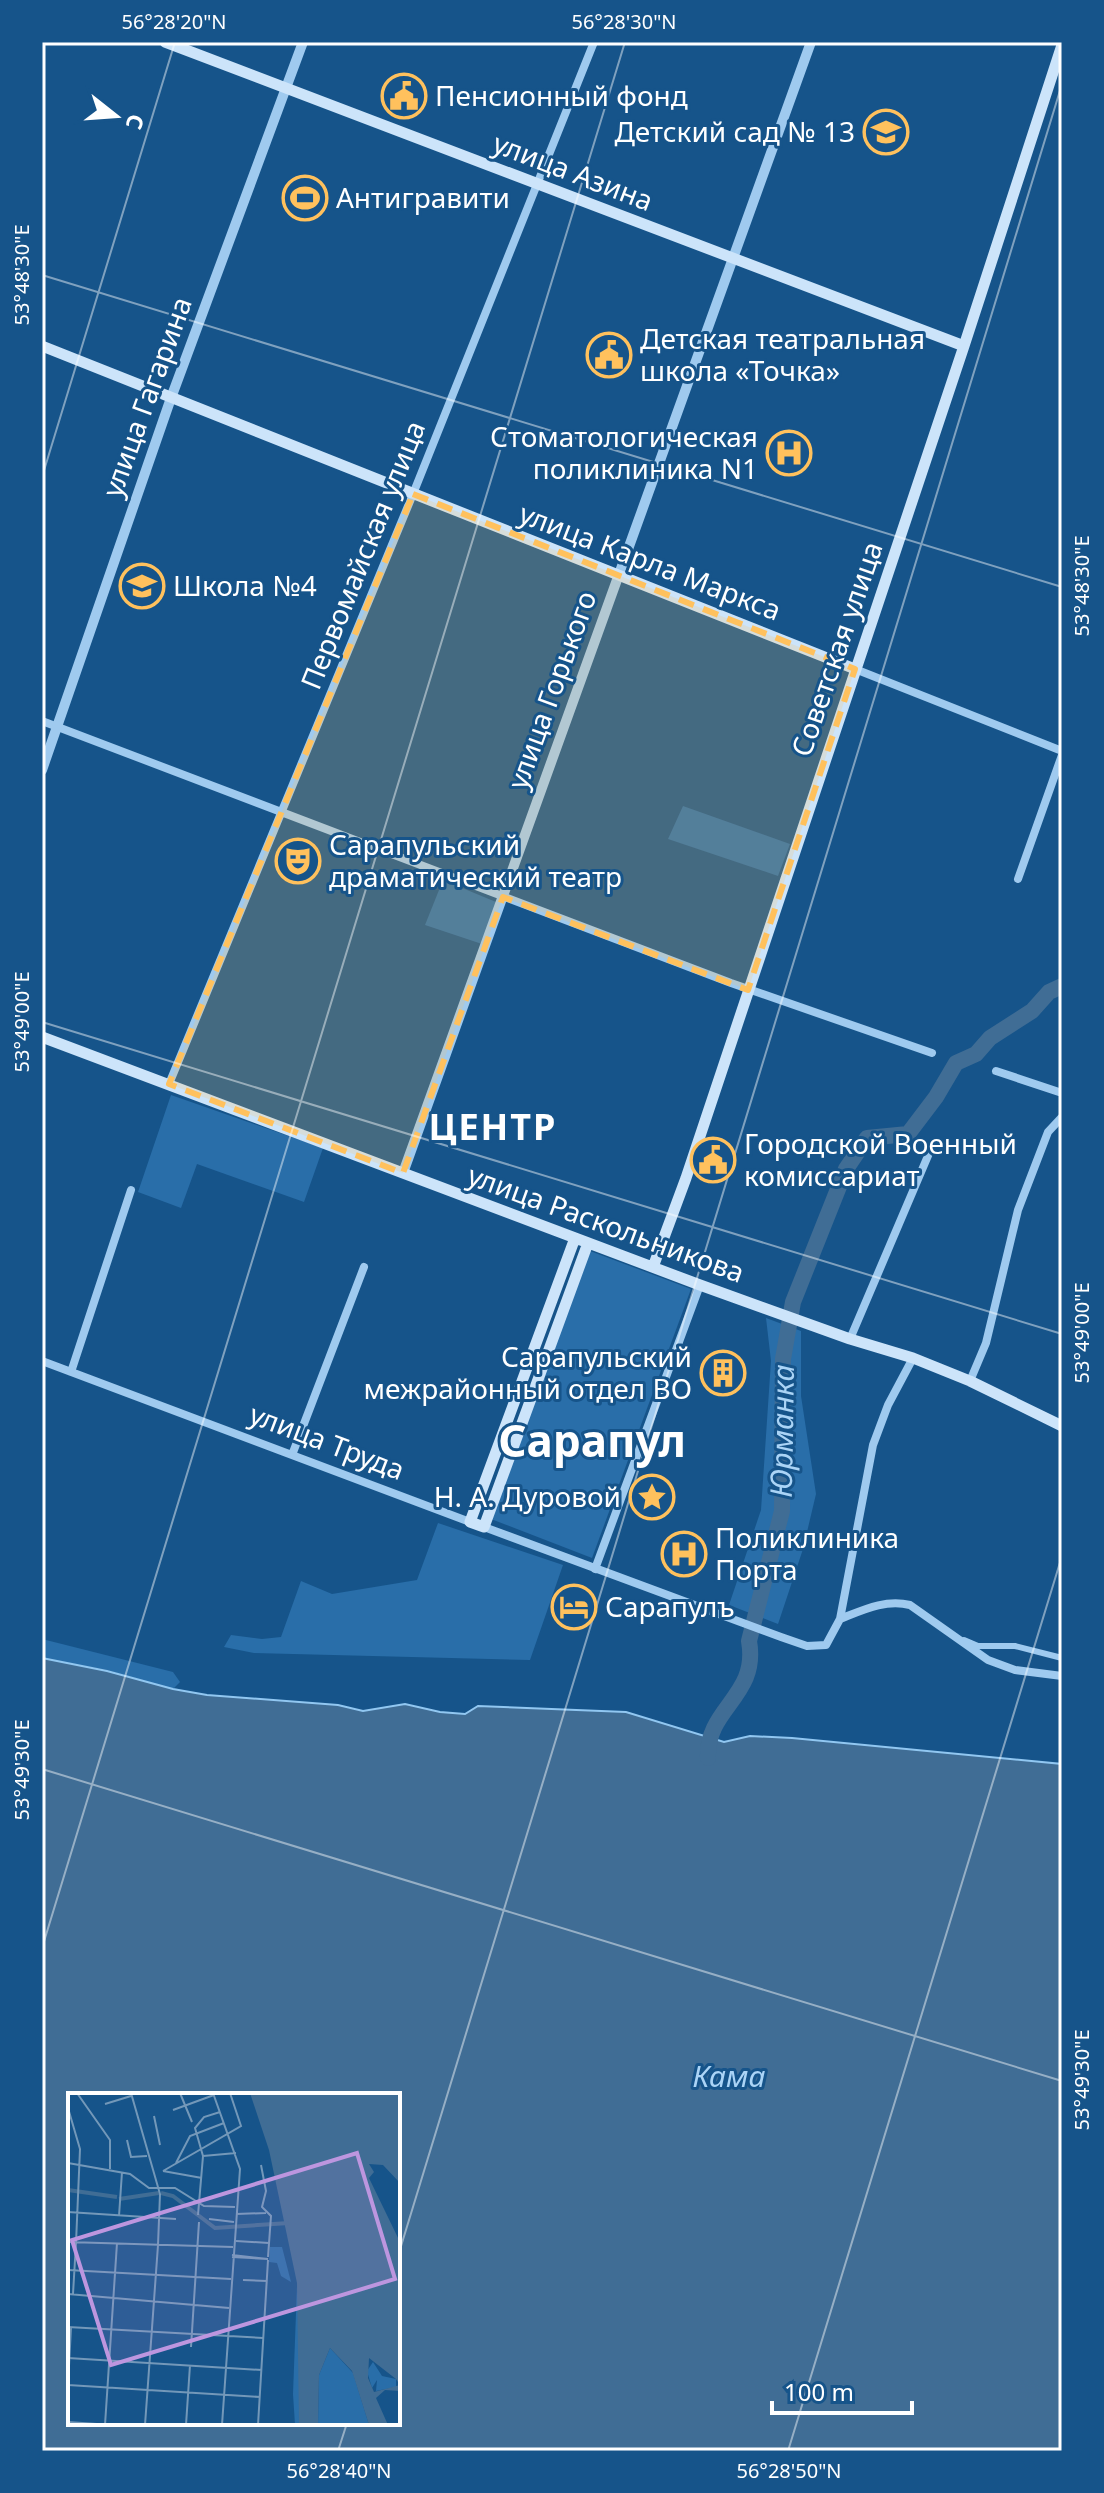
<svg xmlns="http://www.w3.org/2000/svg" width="1104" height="2493" viewBox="0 0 1104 2493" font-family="'Noto Sans',sans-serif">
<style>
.green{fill:#296ea9}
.water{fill:#406d95;stroke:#91c7f1;stroke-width:2;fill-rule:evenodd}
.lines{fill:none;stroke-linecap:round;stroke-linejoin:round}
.river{stroke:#406d95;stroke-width:16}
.pedestrian{stroke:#9fcaef;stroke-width:6}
.minor{stroke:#9fcaef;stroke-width:8}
.tertiary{stroke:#9fcaef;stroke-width:10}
.secondary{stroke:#cce4fa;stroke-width:11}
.marked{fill:#ffc15d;fill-opacity:0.2;stroke:#ffc15d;stroke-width:6;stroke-dasharray:16 10;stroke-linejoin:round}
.ticks{fill:none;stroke:#fff;stroke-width:2;stroke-opacity:0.45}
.labels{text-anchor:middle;stroke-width:6;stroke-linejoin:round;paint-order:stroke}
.poi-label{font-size:28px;fill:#fff;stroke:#16548a;text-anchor:start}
.street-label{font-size:28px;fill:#fff;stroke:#16548a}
.water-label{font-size:30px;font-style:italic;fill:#abd4f6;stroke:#16548a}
.district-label{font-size:36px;font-weight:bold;letter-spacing:2px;fill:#fff;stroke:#16548a}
.town-label{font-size:44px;font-weight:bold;fill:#fff;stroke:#16548a}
.inset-river{fill:none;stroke:#406d95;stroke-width:4}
.inset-road{fill:none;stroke:#7398b9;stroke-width:2}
.view{fill:#bd96df;fill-opacity:0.15;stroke:#bd96df;stroke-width:4}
.inset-edge{fill:none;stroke:#fff;stroke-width:4}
.neatline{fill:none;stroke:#fff;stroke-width:3}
.ticks-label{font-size:20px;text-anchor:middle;fill:#fff}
</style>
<rect width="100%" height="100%" fill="#16548a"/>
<path class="green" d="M683 806 790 844 778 876 668 839Z
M443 880 496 902 482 944 425 925Z
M171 1095 323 1148 304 1202 197 1164 181 1208 138 1192Z
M590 1251 691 1289 592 1558 491 1519Z
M766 1318 801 1331V1396L816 1494 803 1549 778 1624 729 1605 761 1510 771 1361Z
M438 1523 563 1565 530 1660 254 1653 224 1647 231 1635 262 1639 281 1637 301 1581 332 1594 417 1580Z
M42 1639 173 1672 180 1682 173 1689 107 1670 42 1658Z"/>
<path class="water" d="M42 1658 107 1671 173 1689 207 1695 338 1705 363 1711 405 1704 440 1712 465 1714 478 1706 626 1712 724 1742 750 1736 792 1738 1062 1764V2451H42ZM70 2095H398V2423H70Z"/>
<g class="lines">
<path class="river" d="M708 1758C706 1707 759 1697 749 1641L782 1511 783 1359 793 1302 846 1169 867 1138 908 1134 936 1097 956 1063 976 1054 990 1038 1032 1011 1049 992 1062 986"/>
<path class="pedestrian" d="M964 1640 978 1646H1015L1062 1658"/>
<path class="minor" d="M855 669 1062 751
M42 721 731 983 932 1053
M1018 879 1062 755
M996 1071 1062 1093
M169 1084 413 494 594 42
M850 1339 933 1144
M42 1361 470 1522
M71 1372 131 1190
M970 1381 986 1343 1018 1210 1048 1132 1062 1117
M292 1455 364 1267
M484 1527 781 1637 807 1646 826 1645 840 1619 873 1445 888 1405 913 1358
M595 1569 700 1285
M840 1619C863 1610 885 1599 910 1605L988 1660 1015 1670 1062 1676"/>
<path class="tertiary" d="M42 770 171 398 303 42
M403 1173 811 42"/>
<path class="secondary" d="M165 42 964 346
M42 346 855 669
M42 1037 700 1285 850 1339 913 1358 970 1381 1062 1426
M575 1238 470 1522 484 1527 588 1243
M653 1267 686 1178 964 346 1062 45"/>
</g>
<path class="marked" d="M413 494 855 669 748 990 503 897 403 1173 169 1084Z"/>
<path class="ticks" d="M42 275 1062 587M42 477 175 42M42 1022 1062 1334M42 1769 1062 2081M42 1948 625 42M398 2256 1062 84M338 2451 347 2423M788 2451 1062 1556"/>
<defs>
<g id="civic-ring" transform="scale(2.3)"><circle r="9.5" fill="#16548a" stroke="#ffc15d" stroke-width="1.5"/><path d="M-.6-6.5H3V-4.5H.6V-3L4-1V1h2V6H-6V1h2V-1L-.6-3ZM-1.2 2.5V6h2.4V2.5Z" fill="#ffc15d"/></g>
<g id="school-ring" transform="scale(2.3)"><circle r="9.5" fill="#16548a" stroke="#ffc15d" stroke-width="1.5"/><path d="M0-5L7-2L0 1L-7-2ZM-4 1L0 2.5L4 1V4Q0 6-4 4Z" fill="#ffc15d"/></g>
<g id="stadium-ring" transform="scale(2.3)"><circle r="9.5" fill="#16548a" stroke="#ffc15d" stroke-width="1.5"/><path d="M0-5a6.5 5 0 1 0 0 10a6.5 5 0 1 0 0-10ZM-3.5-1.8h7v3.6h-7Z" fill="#ffc15d"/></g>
<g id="hospital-ring" transform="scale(2.3)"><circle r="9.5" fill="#16548a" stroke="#ffc15d" stroke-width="1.5"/><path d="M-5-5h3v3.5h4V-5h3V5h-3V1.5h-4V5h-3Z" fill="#ffc15d"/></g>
<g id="theatre-ring" transform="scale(2.3)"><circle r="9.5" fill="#16548a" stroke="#ffc15d" stroke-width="1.5"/><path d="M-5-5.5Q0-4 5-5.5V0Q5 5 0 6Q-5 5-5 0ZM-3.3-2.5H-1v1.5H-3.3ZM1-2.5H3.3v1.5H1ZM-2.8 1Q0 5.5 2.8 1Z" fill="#ffc15d"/></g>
<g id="building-ring" transform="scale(2.3)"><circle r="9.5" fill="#16548a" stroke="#ffc15d" stroke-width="1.5"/><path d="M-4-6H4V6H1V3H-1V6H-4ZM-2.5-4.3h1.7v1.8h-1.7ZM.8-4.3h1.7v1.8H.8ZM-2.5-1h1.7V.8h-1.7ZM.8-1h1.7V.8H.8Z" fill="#ffc15d"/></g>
<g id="sight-ring" transform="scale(2.3)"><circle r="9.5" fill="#16548a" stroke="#ffc15d" stroke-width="1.5"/><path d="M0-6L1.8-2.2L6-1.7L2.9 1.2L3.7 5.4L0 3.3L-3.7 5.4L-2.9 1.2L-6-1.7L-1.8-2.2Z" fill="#ffc15d"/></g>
<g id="hotel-ring" transform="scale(2.3)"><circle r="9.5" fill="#16548a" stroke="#ffc15d" stroke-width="1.5"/><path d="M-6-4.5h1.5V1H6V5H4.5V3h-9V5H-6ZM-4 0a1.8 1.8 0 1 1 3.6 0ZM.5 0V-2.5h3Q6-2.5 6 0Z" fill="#ffc15d"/></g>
</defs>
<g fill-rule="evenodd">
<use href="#civic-ring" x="404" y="96"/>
<use href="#school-ring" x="886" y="132"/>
<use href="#stadium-ring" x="305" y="198"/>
<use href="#civic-ring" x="609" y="355"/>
<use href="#hospital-ring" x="789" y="453"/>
<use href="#school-ring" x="142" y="586"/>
<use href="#theatre-ring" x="298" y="861"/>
<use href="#civic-ring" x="713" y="1160"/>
<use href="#building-ring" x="723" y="1373"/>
<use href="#sight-ring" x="652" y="1497"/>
<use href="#hospital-ring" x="684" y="1554"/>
<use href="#hotel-ring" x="574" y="1607"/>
</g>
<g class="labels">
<g class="poi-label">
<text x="435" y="106">Пенсионный фонд</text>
<text x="855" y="142" text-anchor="end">Детский сад № 13</text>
<text x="336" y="208">Антигравити</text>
<text x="640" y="349">Детская театральная<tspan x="640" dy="32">школа «Точка»</tspan></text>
<text x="758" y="447" text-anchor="end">Стоматологическая<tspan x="758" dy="32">поликлиника N1</tspan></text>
<text x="173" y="596">Школа №4</text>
<text x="329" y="855">Сарапульский<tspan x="329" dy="32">драматический театр</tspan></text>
<text x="744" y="1154">Городской Военный<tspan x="744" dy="32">комиссариат</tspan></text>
<text x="692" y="1367" text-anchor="end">Сарапульский<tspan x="692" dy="32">межрайонный отдел ВО</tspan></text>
<text x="621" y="1507" text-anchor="end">Н. А. Дуровой</text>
<text x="715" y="1548">Поликлиника<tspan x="715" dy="32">Порта</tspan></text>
<text x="605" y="1617">Сарапулъ</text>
</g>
<g class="street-label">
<text transform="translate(573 172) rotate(21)" y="10">улица Азина</text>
<text transform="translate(147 397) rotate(-70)" y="10">улица Гагарина</text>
<text transform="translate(363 555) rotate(-68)" y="10">Первомайская улица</text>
<text transform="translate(650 562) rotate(21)" y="10">улица Карла Маркса</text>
<text transform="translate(837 649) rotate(-71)" y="10">Советская улица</text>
<text transform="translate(552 690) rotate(-70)" y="10">улица Горького</text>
<text transform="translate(606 1224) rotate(20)" y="10">улица Раскольникова</text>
<text transform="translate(327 1442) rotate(21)" y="10">улица Труда</text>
</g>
<g class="water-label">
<text transform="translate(783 1431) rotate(-89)" y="10">Юрманка</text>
<text x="729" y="2087">Кама</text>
</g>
<g class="district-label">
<text x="493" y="1140">ЦЕНТР</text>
</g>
<g class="town-label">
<text x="592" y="1457">Сарапул</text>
</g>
</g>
<g transform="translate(68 2093)">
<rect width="332" height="332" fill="#16548a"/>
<path d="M202 154H214L223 189 213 183 209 170 201 169ZM229 193 233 230 231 332H227L225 301ZM262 255 285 280 301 332H250L251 282ZM305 269 314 283 328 286V294L308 298 309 287 304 295 299 278Z" fill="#296ea9"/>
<path d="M182 0H328L332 5V90L315 72 301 71 306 79 301 85 332 149V298L317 297 308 305 320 332H301L284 278 262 255 251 282 250 332H231L229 190 201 57ZM301 265 328 286 332 292 306 299 300 285Z" fill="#406d95" fill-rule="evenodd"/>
<path class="inset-river" d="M0 97 49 104M93 100 105 103 147 135 221 130M51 106 91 100"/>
<path class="inset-road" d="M9 0 42 47V76M63 0 92 101 90 152M112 0 124 29M145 0 172 76 154 332M37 11 63 3M0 15 12 56 8 150M105 17 146 2M86 23 92 52M59 47 63 64 79 63M135 63 168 60M0 70 62 81 81 95H107L136 113 167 114M108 70 122 43 156 30M193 72 198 98 194 114 203 123 200 164M95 78 173 33 162 0M95 78 134 85M0 119 108 126M168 121 198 120M130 122 135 63 127 35 136 24 152 19M51 123 54 79M141 126 166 129M168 148 201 150M0 149 165 154M164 164 200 166 164 162M0 177 163 186M175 187 199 188M0 201 161 215M5 201 8 150M0 234 195 245M123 254 131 129M0 265 194 277M0 292 192 304M0 292 3 234M0 329 43 332M37 332 49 150M77 332 90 152M118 332 122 272M190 332 200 167"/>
<path class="view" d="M289 60 327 186 43 272 4 147Z"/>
<rect width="332" height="332" class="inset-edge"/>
</g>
<rect width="1104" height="2493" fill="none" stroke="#16548a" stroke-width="88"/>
<g transform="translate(116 116) rotate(107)" stroke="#16548a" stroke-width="6" paint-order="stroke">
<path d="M0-6L14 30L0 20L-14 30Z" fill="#ffffff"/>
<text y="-12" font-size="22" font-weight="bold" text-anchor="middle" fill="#ffffff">С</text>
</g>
<path d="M772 2401v12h140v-12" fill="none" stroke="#ffffff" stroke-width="4"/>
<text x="784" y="2401" font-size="24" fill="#ffffff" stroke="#16548a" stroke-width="6" paint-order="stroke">100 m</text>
<rect x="44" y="44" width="1016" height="2405" class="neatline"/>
<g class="ticks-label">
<text x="174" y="29">56°28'20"N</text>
<text x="624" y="29">56°28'30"N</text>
<text transform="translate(22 275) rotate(-90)" y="7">53°48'30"E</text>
<text transform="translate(1082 586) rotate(-90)" y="7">53°48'30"E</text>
<text transform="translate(22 1022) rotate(-90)" y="7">53°49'00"E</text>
<text transform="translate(1082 1333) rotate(-90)" y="7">53°49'00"E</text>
<text transform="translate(22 1770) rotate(-90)" y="7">53°49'30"E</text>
<text transform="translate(1082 2080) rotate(-90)" y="7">53°49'30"E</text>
<text x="339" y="2478">56°28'40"N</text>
<text x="789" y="2478">56°28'50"N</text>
</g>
</svg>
